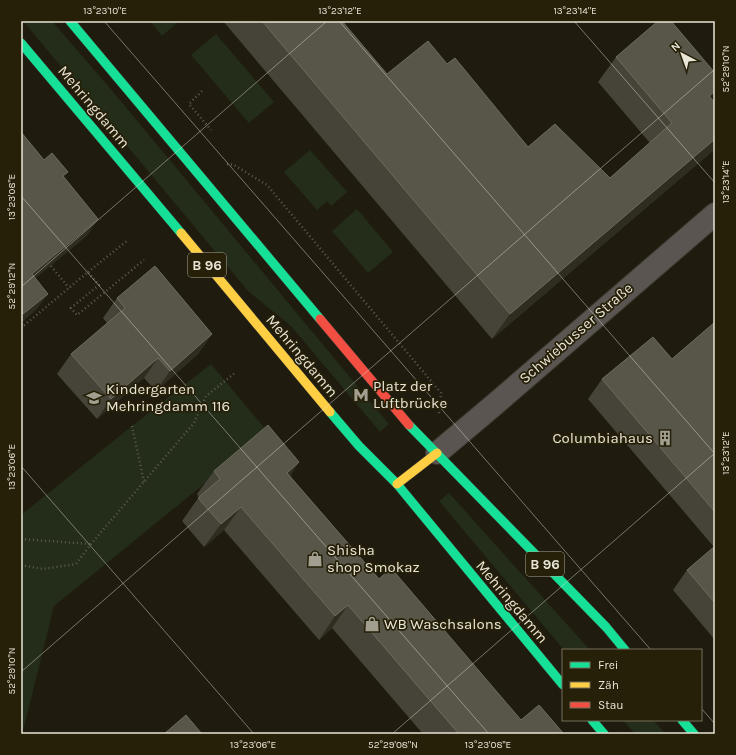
<svg xmlns="http://www.w3.org/2000/svg" width="736" height="755" viewBox="0 0 736 755" font-family="Karla,sans-serif">
<style>
.green{fill:#232d19}
.lines{fill:none;stroke-linecap:round;stroke-linejoin:round}
.street-casing{stroke:#3a372d;stroke-width:24}
.fast-casing{stroke:#3a372d;stroke-width:10}
.slow-casing{stroke:#3a372d;stroke-width:10}
.jam-casing{stroke:#3a372d;stroke-width:10}
.path{stroke:#5e5a55;stroke-width:2.5;stroke-dasharray:1 3;stroke-linecap:butt}
.street{stroke:#5a5550;stroke-width:22}
.fast{stroke:#16e098;stroke-width:9}
.slow{stroke:#ffcf43;stroke-width:9}
.jam{stroke:#f24e42;stroke-width:9}
.wall{fill:#464338}
.shaded-wall{fill:#2f2c20}
.building{fill:#585549;stroke:#6e6b5f}
.ticks{fill:none;stroke:#e9e5d7;stroke-width:1;stroke-opacity:0.45}
.labels{text-anchor:middle;stroke-width:3.5;stroke-linejoin:round;paint-order:stroke}
.shield{fill:#262008;stroke:#aeaa99;stroke-width:1}
.shield-label{font-size:14px;font-weight:bold;fill:#e9e5d7}
.street-label{font-size:15px;fill:#e9e5d7;stroke:#262008}
.poi-label{font-size:15px;fill:#e9e5d7;stroke:#262008;text-anchor:start}
.neatline{fill:none;stroke:#e9e5d7;stroke-width:1.5}
.ticks-label{font-size:10px;text-anchor:middle;fill:#e9e5d7}
</style>
<rect width="100%" height="100%" fill="#1f1c0f"/>
<path class="green" d="M23 21H52L114 93 389 424 380 432 291 326 248 291Z
M150 21H177L178 22 162 36Z
M216 34 274 102 249 123 191 55Z
M310 150 347 192 331 206 327 201 317 210 284 172Z
M357 209 393 252 368 273 332 231Z
M211 364 268 432 54 606 24 727 21 730V515L132 426Z
M449 493 590 650H564L439 501Z
M623 720H653L666 734H635Z"/>
<g class="lines">
<g class="street-casing">
<path id="street" d="M437 453 494 405 715 214"/>
</g>
<g class="fast-casing">
<path id="fast" d="M70 21 320 319
M21 43 181 233
M330 412 359 446 397 484 563 685
M409 425 606 627 625 650
M592 720 604 734
M682 720 694 734"/>
</g>
<g class="slow-casing">
<path id="slow" d="M181 233 330 412
M397 484 437 453"/>
</g>
<g class="jam-casing">
<path id="jam" d="M320 319 409 425"/>
</g>
<path class="path" d="M202 91 189 104 211 130
M227 164 234 165 267 185 441 393 439 414
M51 266 69 288
M88 272 128 240
M21 328 88 272 99 285 71 308 77 315 144 260
M132 426 144 482
M21 539 90 544
M21 565 43 569 76 564 91 544 194 423 206 396 236 372"/>
<use href="#street" class="street"/>
<use href="#fast" class="fast"/>
<use href="#slow" class="slow"/>
<use href="#jam" class="jam"/>
</g>
<path class="wall" d="M223 21H342L387 74 447 64 528 147 610 178 650 143 598 82 616 57 715 73V81L714 82 711 98 715 103V149L492 339Z
M117 298 212 334 198 354 156 391 144 378 97 419 57 374 71 354 107 323 103 318Z
M715 322V640L673 590 687 570 714 547 588 399 602 379 672 359Z
M299 462 290 476 379 579 521 720 564 734H423L332 628 319 640 224 530 204 547 182 521 199 497 197 494 214 471Z"/>
<path class="shaded-wall" d="M715 91V92L701 113 709 96Z
M715 139V149L492 339 510 314Z
M98 219 87 236 21 290 32 274Z
M48 294 36 310 21 323V317L23 314Z
M212 334 198 354 156 391 170 371Z
M158 358 144 378 97 419 111 399Z
M299 462 283 486 287 473Z
M241 507 224 530 204 547 221 524Z
M348 605 332 628 319 640 335 616Z"/>
<path class="building" d="M262 21H342L387 74 428 41 447 64 455 58 528 147 555 124 610 178 672 123 616 57 658 21H671L715 73V79L713 81 715 84V91L709 96 715 103V139L510 314Z
M21 132 44 160 52 153 68 172 63 176 98 219 32 274 48 294 23 314 21 312Z
M155 266 212 334 170 371 158 358 111 399 71 354 125 308 117 298Z
M715 322V512L602 379 653 337 672 359Z
M268 425 299 462 287 473 379 579 391 568 521 720 539 705 564 734H459L348 605 335 616 241 507 221 524 198 498 220 479 214 471Z
M715 546V603L687 570Z
M186 715 202 734H164Z"/>
<path class="ticks" d="M104 21 651 650M339 21 715 454M574 21 715 183M21 196 489 734M21 287 327 21M21 466 254 734M21 672 715 69M701 708 715 724M392 734 715 453"/>
<defs>
<g id="metro-bare" transform="scale(1.2)"><path d="M-5.5 5V-5H-3L0 0L3-5H5.5V5H3V-.5L0 4L-3-.5V5Z" fill="#a29f91" stroke="#262008" stroke-width="2.5" paint-order="stroke"/></g>
<g id="school-bare" transform="scale(1.2)"><path d="M0-5L7-2L0 1L-7-2ZM-4 1L0 2.5L4 1V4Q0 6-4 4Z" fill="#a29f91" stroke="#262008" stroke-width="2.5" paint-order="stroke"/></g>
<g id="building-bare" transform="scale(1.2)"><path d="M-4-6H4V6H1V3H-1V6H-4ZM-2.5-4.3h1.7v1.8h-1.7ZM.8-4.3h1.7v1.8H.8ZM-2.5-1h1.7V.8h-1.7ZM.8-1h1.7V.8H.8Z" fill="#a29f91" stroke="#262008" stroke-width="2.5" paint-order="stroke"/></g>
<g id="shop-bare" transform="scale(1.2)"><path d="M-5-2.5h2.3a2.7 3.5 0 0 1 5.4 0H5L5.5 6h-11ZM-1.5-2.5h3a1.5 2.3 0 0 0-3 0Z" fill="#a29f91" stroke="#262008" stroke-width="2.5" paint-order="stroke"/></g>
</defs>
<g fill-rule="evenodd">
<use href="#metro-bare" x="361" y="395"/>
<use href="#school-bare" x="94" y="398"/>
<use href="#building-bare" x="665" y="438"/>
<use href="#shop-bare" x="315" y="559"/>
<use href="#shop-bare" x="372" y="624"/>
</g>
<g class="labels">
<g class="shield">
<rect x="188" y="253" width="38" height="24" rx="3"/>
<rect x="526" y="552" width="38" height="24" rx="3"/>
</g>
<g class="shield-label">
<text x="207" y="270">B 96</text>
<text x="545" y="569">B 96</text>
</g>
<g class="street-label">
<text transform="translate(94 107) rotate(50)" y="5">Mehringdamm</text>
<text transform="translate(576 333) rotate(-41)" y="5">Schwiebusser Straße</text>
<text transform="translate(302 356) rotate(50)" y="5">Mehringdamm</text>
<text transform="translate(512 602) rotate(50)" y="5">Mehringdamm</text>
</g>
<g class="poi-label">
<text x="373" y="391">Platz der<tspan x="373" dy="17">Luftbrücke</tspan></text>
<text x="106" y="394">Kindergarten<tspan x="106" dy="17">Mehringdamm 116</tspan></text>
<text x="653" y="443" text-anchor="end">Columbiahaus</text>
<text x="327" y="555">Shisha<tspan x="327" dy="17">shop Smokaz</tspan></text>
<text x="384" y="629">WB Waschsalons</text>
</g>
</g>
<rect width="736" height="755" fill="none" stroke="#262008" stroke-width="44"/>
<rect x="562" y="649" width="140" height="72" fill="#262008" stroke="#746f5b"/>
<rect x="570" y="662" width="20" height="6" fill="#16e098" stroke="#746f5b"/>
<text x="598" y="669" font-size="12" fill="#e9e5d7">Frei</text>
<rect x="570" y="682" width="20" height="6" fill="#ffcf43" stroke="#746f5b"/>
<text x="598" y="689" font-size="12" fill="#e9e5d7">Zäh</text>
<rect x="570" y="702" width="20" height="6" fill="#f24e42" stroke="#746f5b"/>
<text x="598" y="709" font-size="12" fill="#e9e5d7">Stau</text>
<g transform="translate(682 54) rotate(319)" stroke="#262008" stroke-width="3" paint-order="stroke">
<path d="M0-3L7 15L0 10L-7 15Z" fill="#e9e5d7"/>
<text y="-6" font-size="11" font-weight="bold" text-anchor="middle" fill="#e9e5d7">N</text>
</g>
<rect x="22" y="22" width="692" height="711" class="neatline"/>
<g class="ticks-label">
<text x="105" y="14">13°23'10"E</text>
<text x="340" y="14">13°23'12"E</text>
<text x="575" y="14">13°23'14"E</text>
<text transform="translate(725 69) rotate(-90)" y="4">52°29'10"N</text>
<text transform="translate(725 182) rotate(-90)" y="4">13°23'14"E</text>
<text transform="translate(11 197) rotate(-90)" y="4">13°23'08"E</text>
<text transform="translate(11 286) rotate(-90)" y="4">52°29'12"N</text>
<text transform="translate(725 453) rotate(-90)" y="4">13°23'12"E</text>
<text transform="translate(11 467) rotate(-90)" y="4">13°23'06"E</text>
<text transform="translate(11 671) rotate(-90)" y="4">52°29'10"N</text>
<text x="253" y="748">13°23'06"E</text>
<text x="393" y="748">52°29'08"N</text>
<text x="488" y="748">13°23'08"E</text>
</g>
</svg>
